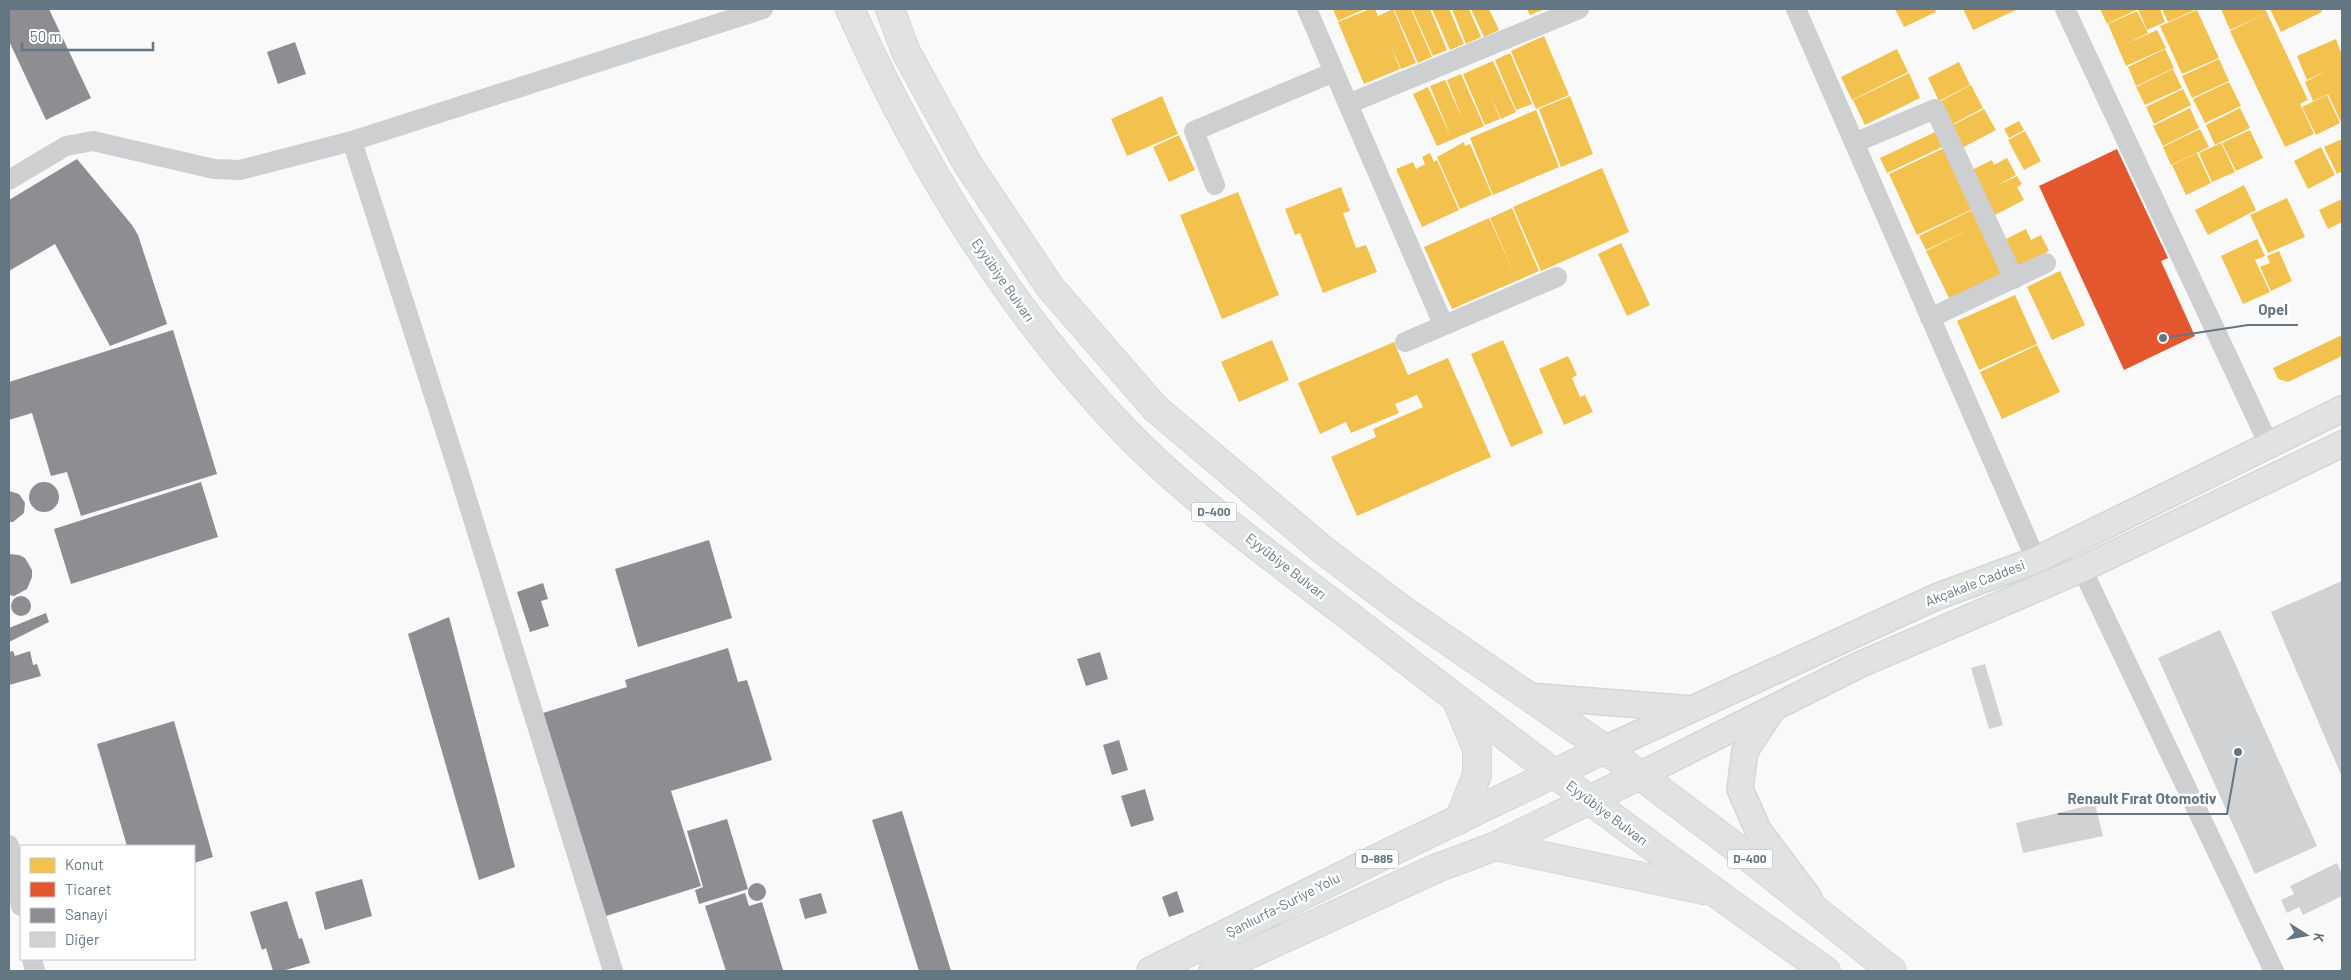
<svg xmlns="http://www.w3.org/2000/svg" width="2351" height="980" viewBox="0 0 2351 980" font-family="Barlow,sans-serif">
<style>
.homes{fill:#f2c14e}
.shops{fill:#e4572e}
.industry{fill:#8d8d92}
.building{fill:#d0d2d3}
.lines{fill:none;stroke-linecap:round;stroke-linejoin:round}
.major-casing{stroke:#d5d6d7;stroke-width:28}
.highway-casing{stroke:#d5d6d6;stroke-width:30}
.minor{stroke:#cecfd0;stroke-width:20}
.major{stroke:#e1e2e2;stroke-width:25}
.highway{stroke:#e1e2e2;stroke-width:28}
.labels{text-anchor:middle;stroke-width:5;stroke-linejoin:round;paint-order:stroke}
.shield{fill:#fff;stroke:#939fa8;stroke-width:1}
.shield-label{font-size:12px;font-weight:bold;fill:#657683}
.street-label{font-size:14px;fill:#657683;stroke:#fff}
.leader{fill:none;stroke:#657683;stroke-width:2}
.callout-dot{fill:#657683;stroke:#fff;stroke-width:2}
.callout-label{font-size:15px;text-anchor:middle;font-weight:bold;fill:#657683;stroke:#fff;stroke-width:5;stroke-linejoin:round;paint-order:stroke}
</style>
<rect width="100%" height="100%" fill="#f9f9f9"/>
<path class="homes" d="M1333 9H1365L1338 21Z
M1370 9H1375L1378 16 1393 9 1416 63 1401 69 1390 44 1400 69 1364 84 1338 22Z
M1394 9H1411L1432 57 1418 63Z
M1412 9H1430L1447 50 1433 56Z
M1432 9H1449L1464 44 1450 50Z
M1452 9H1469L1481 37 1466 44Z
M1471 9H1489L1499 30 1484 37Z
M1527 9H1544L1530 15Z
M1895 9H1935L1936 12 1904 27Z
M1963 9H2018L1973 30Z
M2100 9H2160L2165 22 2147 30 2138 9 2107 24Z
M2162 9H2197L2168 22Z
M2221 9H2265L2267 13 2230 30Z
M2270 9H2321L2322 12 2281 32Z
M2197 10 2219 58 2182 74 2160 26Z
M2137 11 2148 33 2124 45 2157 30 2166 48 2126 66 2108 24Z
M2267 13 2308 100 2300 104 2314 134 2285 147 2230 31Z
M1544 36 1569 95 1536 109 1511 51Z
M2336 39 2342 55 2341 122 2328 94 2313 101 2305 82 2331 69 2307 80 2297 56Z
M1897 49 1908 72 1852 100 1841 77Z
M2165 49 2174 68 2136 86 2128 67Z
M1510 53 1532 104 1516 110 1495 60Z
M2219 59 2229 81 2192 98 2182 76Z
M1493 61 1516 112 1501 119 1490 94 1500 119 1485 125 1463 74Z
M1959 62 1970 85 1939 101 1928 78Z
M2173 69 2182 88 2145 105 2136 87Z
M1909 73 1920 98 1865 125 1853 100Z
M1461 74 1484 126 1437 146 1413 94 1428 87 1451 137 1430 86 1445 80 1463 120 1447 80Z
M2229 82 2241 106 2205 123 2193 99Z
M1971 85 1983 108 1951 125 1939 102Z
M2183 89 2191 105 2154 124 2146 107Z
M2327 95 2340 123 2316 135 2302 107Z
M1162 96 1178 134 1127 156 1111 119Z
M1570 96 1593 154 1561 167 1539 109Z
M2190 108 2199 128 2163 146 2153 126Z
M2240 108 2250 128 2215 145 2206 125Z
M1984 109 1996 130 1962 148 1951 126Z
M1536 110 1559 167 1493 195 1470 138Z
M2019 121 2024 130 2009 138 2004 129Z
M2200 129 2209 147 2171 165 2163 147Z
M2250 130 2263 158 2236 171 2222 143Z
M2025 131 2041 161 2024 170 2008 140Z
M1935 132 1942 147 1887 173 1880 158Z
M1179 135 1195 170 1169 182 1153 147Z
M2342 139V171L2337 174 2324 147Z
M1464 142 1465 146 1470 144 1492 195 1460 209 1437 157Z
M2221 143 2235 172 2212 182 2199 153Z
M2321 147 2335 175 2308 189 2294 161Z
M1944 148 1973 209 1917 235 1889 174Z
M1430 153 1434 162 1437 160 1459 210 1422 227 1396 169 1413 162 1416 169 1425 164 1422 157Z
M2197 153 2211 183 2186 195 2172 165Z
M2007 158 2016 175 1996 186 2017 176 2022 184 2017 187 2024 200 1995 215 1972 170 1992 160 1994 165Z
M1602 168 1629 232 1541 271 1513 207Z
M2244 185 2256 210 2208 235 2195 210Z
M1341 187 1350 211 1343 213 1356 248 1366 245 1377 272 1323 293 1300 233 1295 235 1285 209Z
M1238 192 1279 295 1222 319 1180 215Z
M2287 198 2305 237 2268 253 2250 215Z
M2342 199V222L2328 229 2319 210Z
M1512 208 1539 271 1452 309 1424 247 1489 218 1516 277 1490 218Z
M1974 209 2005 273 1950 300 1926 251 1977 226 1926 250 1919 236Z
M2026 229 2031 240 2041 235 2049 251 2016 268 2002 241Z
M2257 239 2265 256 2255 260 2270 292 2243 304 2221 256Z
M1621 243 1650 305 1627 316 1598 254Z
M2279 251 2292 281 2271 291 2260 267 2270 263 2267 256Z
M2060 271 2085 325 2052 340 2027 287Z
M2015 295 2037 344 1979 370 1957 321Z
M2342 335V356L2288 382 2278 379 2273 368Z
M1272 340 1289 380 1239 402 1221 362Z
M1503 340 1543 433 1511 447 1471 354Z
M1394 342 1408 375 1448 358 1491 457 1357 516 1331 457 1376 437 1373 429 1423 407 1417 395 1395 404 1399 413 1351 433 1346 422 1320 434 1298 383Z
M2037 345 2060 392 2002 419 1980 372Z
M1568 356 1577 375 1572 378 1580 397 1585 395 1593 412 1564 425 1539 369Z"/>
<path class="shops" d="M2117 149 2168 258 2161 261 2195 336 2124 370 2039 186Z"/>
<path class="industry" d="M9 9H49L91 98 46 120 9 41Z
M295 42 306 74 278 84 267 52Z
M77 159 132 225 138 235 167 324 110 346 55 244 9 271V200Z
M173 330 217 474 81 516 67 472 51 476 32 413 9 420V382Z
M29 497a15 15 0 1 1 30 0a15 15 0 1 1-30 0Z
M201 482 218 537 71 584 54 529Z
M9 491 19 494 25 503 24 513 13 522H9Z
M709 540 732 618 638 647 615 569Z
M9 554 19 555 25 558 32 570V577L27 589 14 596 9 595Z
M543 583 548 599 541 601 549 626 530 632 517 592Z
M11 606a10 10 0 1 1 20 0a10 10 0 1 1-20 0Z
M46 613 49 622 9 642V628Z
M449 617 515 867 479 880 408 634Z
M728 648 738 682 747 680 772 760 671 791 701 886 606 916 543 713 627 687 625 680Z
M13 651 15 656 30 651 33 665 37 664 41 676 9 685V652Z
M1100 652 1108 679 1086 686 1077 659Z
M174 721 213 857 194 863V846H127L97 744Z
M1119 740 1128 770 1112 775 1103 745Z
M1145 789 1154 820 1131 827 1121 796Z
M902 811 951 971H919L872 820Z
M727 819 748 889 699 904 695 890 703 887 687 831Z
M362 879 372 916 325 930 315 892Z
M748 892a9 9 0 1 1 18 0a9 9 0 1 1-18 0Z
M1177 891 1184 912 1169 917 1162 897Z
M745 893 749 906 762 902 783 970 726 971 705 906Z
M821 893 827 913 805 919 799 899Z
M287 901 299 939 302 938 310 963 282 971H273L266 948 262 950 250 912Z"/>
<path class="building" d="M2342 581V777L2271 612Z
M2220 630 2317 846 2255 874 2158 658Z
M1985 664 2003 725 1989 729 1971 668Z
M2095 804 2103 836 2023 853 2016 823Z
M2337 863 2342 874V896L2303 915 2299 907 2287 913 2281 900 2294 894 2290 886Z"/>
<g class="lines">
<g class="major-casing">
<path id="major" d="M1528 696 1692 709
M1772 710 1745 751 1740 789 1758 830 1809 898
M1605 749 1936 597 2036 560 2342 409
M1640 775 1859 665 2082 569 2342 444"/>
</g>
<g class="highway-casing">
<path id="highway" d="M850 9C918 161 1007 308 1123 429 1196 505 1283 564 1366 629 1517 746 1669 862 1826 971
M890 9 906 52 967 163 1050 287 1155 408 1323 550 1400 608 1605 749 1746 855 1892 971
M1457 701 1477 749V775L1459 820
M1496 846 1704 890
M1151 971 1376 859 1605 749
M1213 971 1437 868 1496 846 1640 775"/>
</g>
<path class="minor" d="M1307 9 1443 324
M1796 9 2036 560
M2065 9 2269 445
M1348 104 1579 9
M352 141 457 467 613 971
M1854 143 1935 109 2014 279
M9 180 66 146 93 141 214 169 240 170 352 141 763 9
M1215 185 1194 131 1334 72
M1930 318 2046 263
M1405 342 1557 277
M2082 569 2274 971
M9 845 21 906
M32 959 35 971"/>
<use href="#major" class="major"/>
<use href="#highway" class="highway"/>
</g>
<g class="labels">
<g class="shield">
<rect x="1191.5" y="502.5" width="45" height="19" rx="4"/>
<rect x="1356" y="849.5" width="42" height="19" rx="4"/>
<rect x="1727.5" y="849.5" width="45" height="19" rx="4"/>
</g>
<g class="shield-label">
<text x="1214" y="516">D-400</text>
<text x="1377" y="863">D-885</text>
<text x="1750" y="863">D-400</text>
</g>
<g class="street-label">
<text transform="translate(1003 280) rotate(55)" y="5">Eyyübiye Bulvarı</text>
<text transform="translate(1286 566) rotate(38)" y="5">Eyyübiye Bulvarı</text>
<text transform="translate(1975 583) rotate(-21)" y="5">Akçakale Caddesi</text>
<text transform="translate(1607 813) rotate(37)" y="5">Eyyübiye Bulvarı</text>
<text transform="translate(1283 905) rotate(-27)" y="5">Şanlıurfa-Suriye Yolu</text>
</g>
</g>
<path class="leader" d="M2163 338L2248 325H2298M2238 752L2227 814H2058"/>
<g class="callout-dot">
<circle cx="2163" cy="338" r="5"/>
<circle cx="2238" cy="752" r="5"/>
</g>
<g class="callout-label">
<text x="2273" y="315">Opel</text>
<text x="2142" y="804">Renault Fırat Otomotiv</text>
</g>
<rect width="2351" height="980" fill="none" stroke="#657683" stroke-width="20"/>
<rect x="20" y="845" width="175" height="115" fill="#ffffff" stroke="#c1c8cd"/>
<rect x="30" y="858" width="25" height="15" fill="#f2c14e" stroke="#c1c8cd"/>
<text x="65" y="870" font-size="15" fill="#657683">Konut</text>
<rect x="30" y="882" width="25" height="15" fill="#e4572e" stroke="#c1c8cd"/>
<text x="65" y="895" font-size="15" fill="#657683">Ticaret</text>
<rect x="30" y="908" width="25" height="15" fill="#8d8d92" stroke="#c1c8cd"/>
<text x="65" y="920" font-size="15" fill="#657683">Sanayi</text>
<rect x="30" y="932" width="25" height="15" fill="#d0d2d3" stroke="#c1c8cd"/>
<text x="65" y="945" font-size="15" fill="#657683">Diğer</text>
<g transform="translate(2306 935) rotate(101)" stroke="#ffffff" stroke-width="4" paint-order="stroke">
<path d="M0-4L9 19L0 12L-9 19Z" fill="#657683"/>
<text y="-8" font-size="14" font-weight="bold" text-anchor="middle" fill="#657683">K</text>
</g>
<path d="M22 42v8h131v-8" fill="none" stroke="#657683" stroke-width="2.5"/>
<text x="30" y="42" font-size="15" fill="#657683" stroke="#ffffff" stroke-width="4" paint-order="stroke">50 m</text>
</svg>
